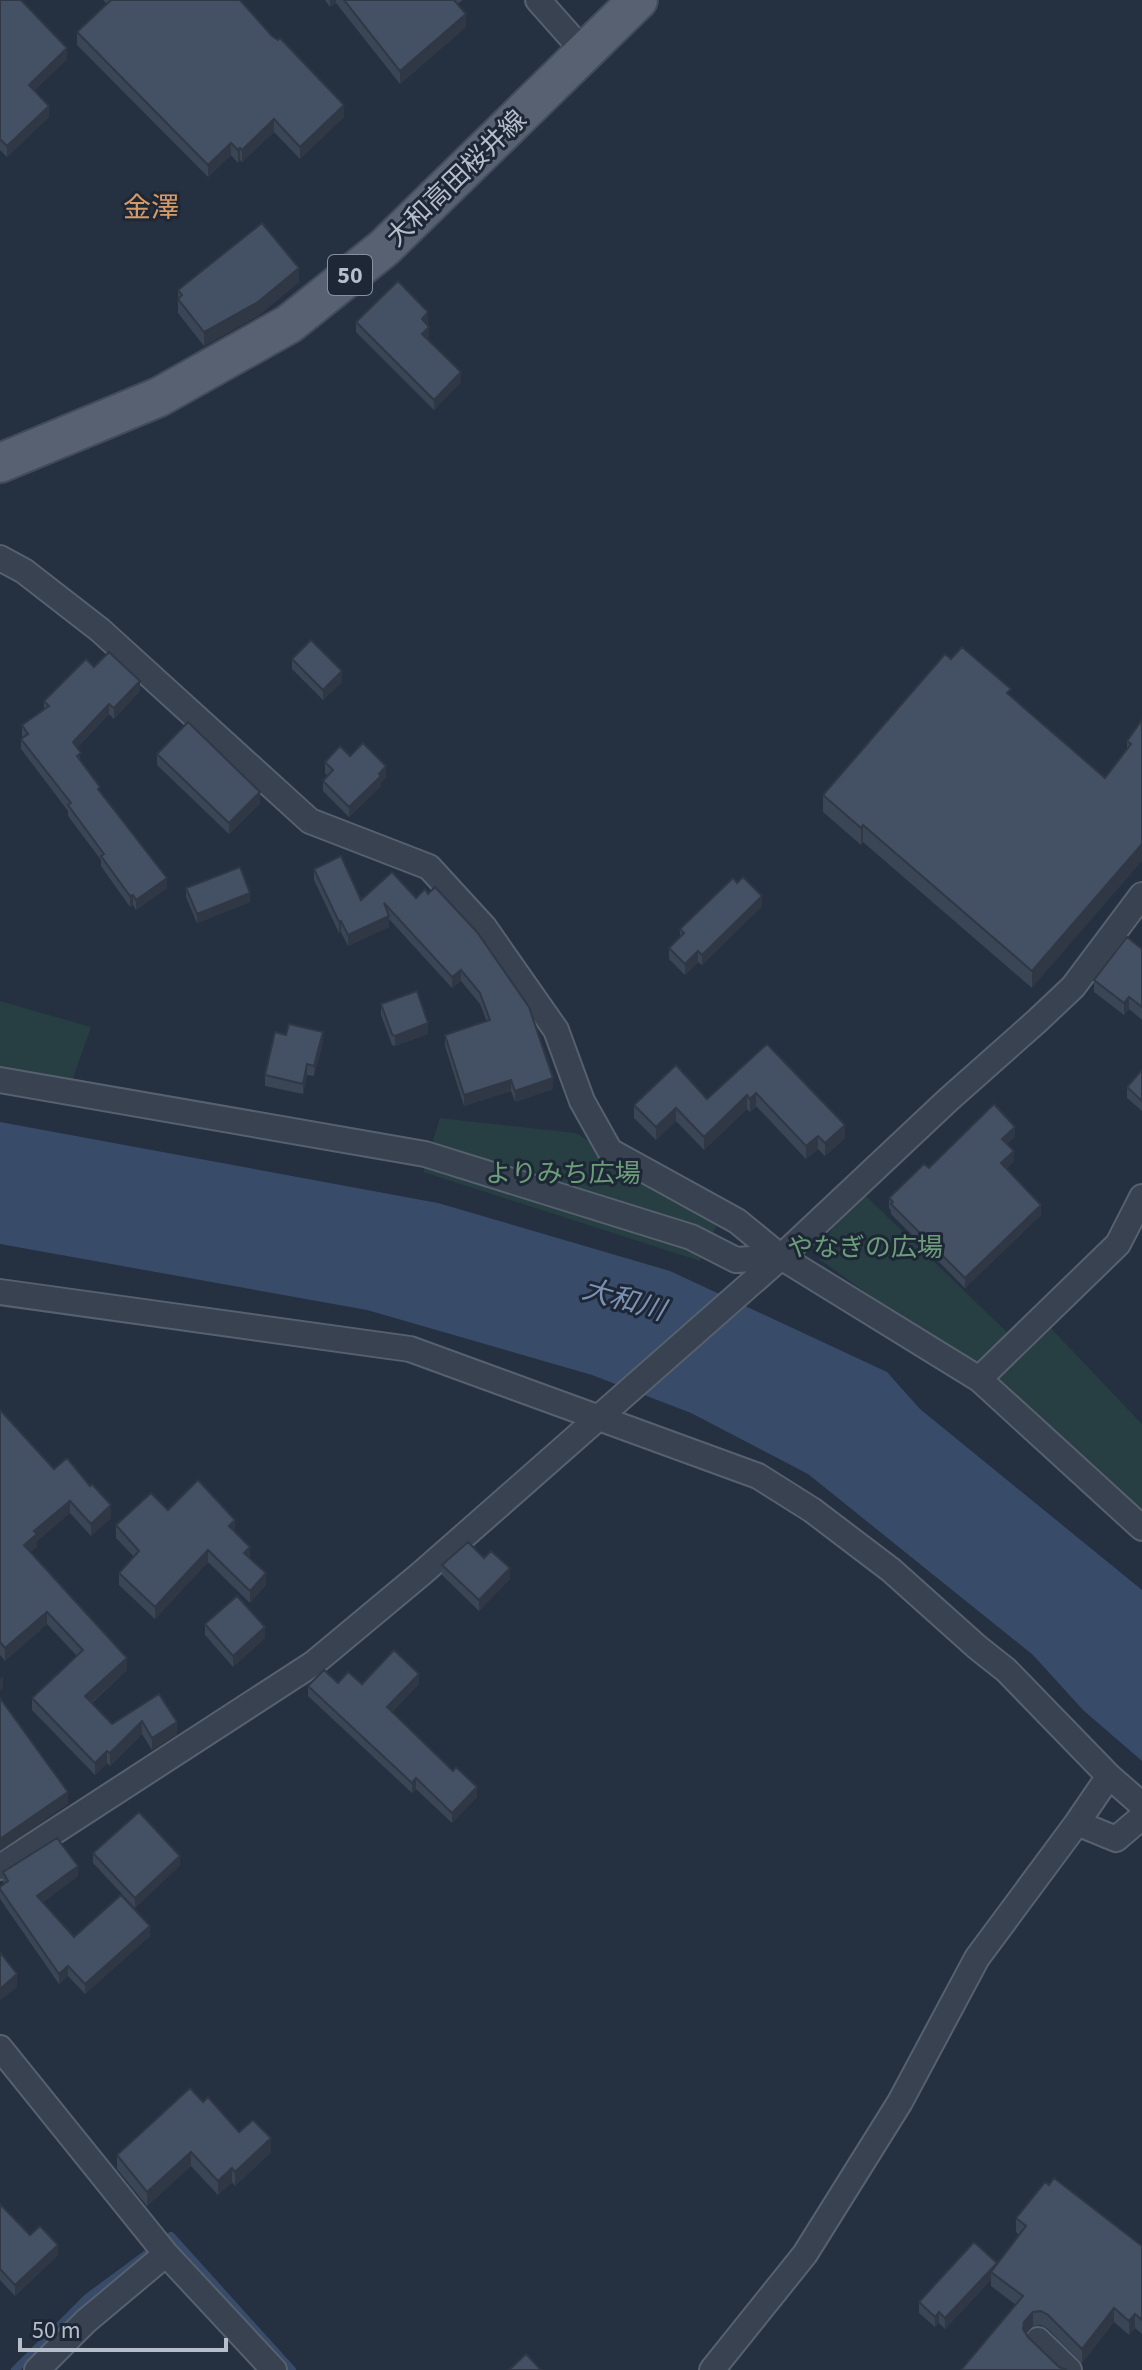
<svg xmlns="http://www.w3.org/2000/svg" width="1142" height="2370" viewBox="0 0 1142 2370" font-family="'Source Sans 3','Noto Sans JP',sans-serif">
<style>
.green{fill:#273e42}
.water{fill:#384b69}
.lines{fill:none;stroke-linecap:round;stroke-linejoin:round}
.stream{stroke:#384b69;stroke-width:8}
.minor-casing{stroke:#57606e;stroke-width:28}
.primary-casing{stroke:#434b5a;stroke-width:42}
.minor{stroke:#394251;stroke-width:24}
.primary{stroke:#576171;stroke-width:38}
.wall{fill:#3a4555}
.shaded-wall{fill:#303845}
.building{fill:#445063;stroke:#303845;stroke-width:2}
.labels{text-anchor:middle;stroke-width:6;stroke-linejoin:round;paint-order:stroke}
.shield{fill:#1e2736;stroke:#88909e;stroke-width:2}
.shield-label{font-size:24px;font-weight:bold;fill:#b6bdcb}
.street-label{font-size:26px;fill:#b6bdcb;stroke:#1e2736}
.park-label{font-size:26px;fill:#6c9d79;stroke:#1e2736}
.neighbourhood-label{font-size:28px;fill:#d89a64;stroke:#1e2736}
.water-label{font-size:28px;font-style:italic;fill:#7c92b3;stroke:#1e2736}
</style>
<rect width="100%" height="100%" fill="#253041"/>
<path class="green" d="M0 1001 91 1027 70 1087 0 1075Z
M440 1118 576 1133 716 1217 717 1225 700 1261 423 1172Z
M865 1195 1010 1335 978 1373 819 1259 833 1226Z
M1047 1324 1142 1424V1519L988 1377Z"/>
<path class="water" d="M0 1122 438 1203 670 1271 887 1372 920 1409 1142 1590V1761L1083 1710 1033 1655 808 1474 691 1413 592 1375 367 1310 0 1244Z"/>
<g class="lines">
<path class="stream" d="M15 2370 87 2298 171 2236 292 2370"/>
<g class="minor-casing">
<path id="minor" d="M538 0 585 53
M0 558 24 571 100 630 310 821 429 867 484 927 556 1030 582 1101 610 1151 737 1221 781 1257 979 1379 1142 1528
M0 1080 425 1154 691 1237 736 1260 781 1257
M0 1292 410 1349 758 1476 812 1510 891 1570 977 1647 1006 1670 1109 1776 1142 1805
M979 1379 1118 1244 1142 1197
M1077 1823 1109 1776
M0 1867 314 1663 422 1573 781 1257 948 1100 1037 1021 1073 987 1142 895
M0 2048 166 2254 274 2370
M1038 2340 1069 2370
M37 2370 86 2321 166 2254
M712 2370 805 2254 900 2102 977 1958 1077 1823 1116 1839 1142 1817"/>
</g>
<g class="primary-casing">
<path id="primary" d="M0 463 159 397 289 324 384 248 638 0"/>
</g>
<use href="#minor" class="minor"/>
<use href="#primary" class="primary"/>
</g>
<path class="wall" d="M0 0 67 59 34 91 49 117 7 157 0 150Z
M103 0H240L344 117 300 159 274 132 242 162 240 160 238 163 231 155 208 177 77 45V32L107 4Z
M325 0H463L457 4 466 27 400 84 336 3 330 7Z
M299 282 258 316 204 346 178 313V290Z
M356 322H428L427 324 429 337 427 339 461 382 434 410 356 332Z
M292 659 342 682 323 700 292 669Z
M951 659 1011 696 1105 778 1127 750V741L1142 720 1032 988 863 842 861 845 823 812V795Z
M94 667 140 691 114 719 109 714 77 748 81 762 100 792 167 888 136 910 133 905 130 907 101 866V860L68 816V811L21 749V739L23 737 22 736V725L44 709V701Z
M157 754 260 803 229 834 157 765Z
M350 756 386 777 381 782V786L349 817 323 791V781L328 776 325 773V762Z
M314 869 361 900 392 872 553 1089 515 1102 511 1091 464 1106 445 1046V1035L487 1022 480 1004 461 981 452 988 389 919V927L348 946 341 932 339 933 314 880Z
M186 888 250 902 197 923 186 897Z
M762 906 702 965 698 962 685 975 669 959V948L680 937V929Z
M1142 949V1020L1129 1009 1124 1015 1094 992V980Z
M381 1004 428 1034 395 1046 392 1045 381 1015Z
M323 1042 314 1076 307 1075 303 1094 265 1086V1075Z
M767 1044 845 1138 825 1156 818 1149 806 1159 756 1106 750 1112 747 1109 704 1150 676 1121 656 1140 634 1118V1105L707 1099Z
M1142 1070V1111L1127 1098V1087Z
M1015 1137 1007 1144 1014 1161 1006 1169 1041 1215 965 1288 891 1214V1211L889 1208V1198L929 1168Z
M0 1412 54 1469 111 1518 91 1536 70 1513 37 1541V1547L30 1552 127 1670 92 1703 112 1724 159 1694 177 1734 152 1750 142 1734 110 1766 107 1763 95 1775 32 1710V1698L77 1656 47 1624 5 1661 0 1655Z
M168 1510 235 1532 266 1585 250 1603 208 1562 155 1619 119 1585V1573L134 1557 116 1538V1525Z
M484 1558 510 1579 479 1611 442 1575V1565Z
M205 1624 265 1638 233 1667 205 1635Z
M338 1683 419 1684 392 1712 477 1797 452 1823 416 1789 412 1793 308 1696V1686Z
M93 1853 180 1865 135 1908 93 1863Z
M3 1872 78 1876 43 1902 74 1937 150 1936 85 1994 68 1976 59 1984 0 1899V1887L4 1884 3 1882Z
M203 2102 239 2132 271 2152 235 2186 232 2182 218 2195 191 2166 147 2206 117 2169V2155Z
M0 2204 30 2235 58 2255 15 2296 0 2280Z
M1016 2218 1142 2246V2334L1135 2328 1129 2335 1114 2322 1082 2363 1048 2329 1041 2325 1033 2326 1026 2334 1028 2337 1059 2367 961 2370 1016 2305 991 2286V2280L945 2329 939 2323 935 2327 919 2313V2302L997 2263 1019 2235 1016 2232Z"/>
<path class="shaded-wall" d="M330 0H336V3L330 7Z
M466 14V27L400 84V71Z
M67 48V59L29 96V85Z
M344 105V117L300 159V147Z
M49 106V117L7 157V146Z
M274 119V132L242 162V150Z
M231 143V155L208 177V165Z
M240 148V160L238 163V150Z
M299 268V282L258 316 204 346V332Z
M428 312V322L422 329V319Z
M429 327V337L422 344V334Z
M461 372V382L434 410V400Z
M342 671V682L323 700V690Z
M140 681V691L114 719V708Z
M109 704V714L73 752V742Z
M386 766V777L381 782V786L349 817V807Z
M260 792V803L229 834V823Z
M863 825V842L861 845V828Z
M1142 844V861L1032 988V971Z
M167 878V888L136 910V900Z
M250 893V902L197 923V914Z
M133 895V905L130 907V896Z
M762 896V906L702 965V955Z
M389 916V927L348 946V935Z
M341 921V932L339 933V922Z
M698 951V962L685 975V964Z
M461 970V981L452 988V977Z
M1129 997V1009L1124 1015V1003Z
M428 1023V1034L395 1046V1036Z
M323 1032V1042L314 1076V1066Z
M307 1064V1075L303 1094V1084Z
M553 1078V1089L515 1102V1091Z
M511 1080V1091L464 1106V1095Z
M756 1093V1106L750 1112V1099Z
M747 1095V1109L704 1150V1137Z
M676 1108V1121L656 1140V1127Z
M845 1125V1138L825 1156V1143Z
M1015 1127V1137L1002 1149V1139Z
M818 1136V1149L806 1159V1146Z
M1014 1151V1161L1001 1174V1163Z
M1041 1205V1215L965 1288V1278Z
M70 1501V1513L37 1541V1547L24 1557V1545L34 1531Z
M111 1505V1518L91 1536V1524Z
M235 1520V1532L229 1526Z
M250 1547V1559L244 1553Z
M208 1550V1562L155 1619V1607Z
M510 1568V1579L479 1611V1600Z
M266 1573V1585L250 1603V1591Z
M47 1612V1624L5 1661V1648Z
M265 1627V1638L233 1667V1656Z
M127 1658V1670L85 1708V1696Z
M419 1674V1684L387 1717V1707Z
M3 1676V1688L0 1691V1679Z
M142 1721V1734L110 1766V1753Z
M177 1722V1734L152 1750V1738Z
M107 1751V1763L95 1775V1763Z
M416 1778V1789L412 1793V1783Z
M477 1787V1797L452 1823V1813Z
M68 1792V1804L0 1851V1839Z
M180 1856V1865L135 1908V1898Z
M78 1866V1876L37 1906V1896Z
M150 1926V1936L85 1994V1984Z
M68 1966V1976L59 1984V1974Z
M17 1974V1987L0 2001V1989Z
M271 2138V2152L235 2186V2172Z
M191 2152V2166L147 2206V2192Z
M232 2168V2182L218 2195V2181Z
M58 2245V2255L15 2296V2285Z
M997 2263 991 2272V2280L945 2329V2318Z
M1114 2308V2322L1082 2363V2349Z
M939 2312V2323L935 2327V2317Z
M1033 2312V2326L1024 2336V2322Z
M1135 2314V2328L1129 2335V2321Z"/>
<path class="building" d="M0 0H21L67 48 29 85 49 106 7 146 0 139Z
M111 0H240L272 36 278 40 280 38 344 105 300 147 274 119 242 150 240 148 238 150 231 143 208 165 77 32Z
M344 0H454L466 14 400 71Z
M262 223 299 268 258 302 204 332 178 299 182 295 178 290Z
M398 281 428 312 422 319 429 327 422 334 461 372 434 400 356 322Z
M311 640 342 671 323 690 292 659Z
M962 647 1011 689 1007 693 1105 778 1131 744 1127 741 1142 720V844L1032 971 863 825 861 828 823 795 945 654 951 659Z
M109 652 140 681 114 708 109 704 73 742 81 753 77 756 100 787 98 789 167 878 136 900 133 895 130 896 101 856 104 854 68 805 71 803 21 739 28 734 22 725 49 706 44 701 86 659 94 667Z
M188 722 260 792 229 823 157 754Z
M363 743 386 766 379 774 381 776 349 807 323 781 333 770 325 762 340 746 350 756Z
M341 856 361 900 392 872 416 898 425 889 428 894 435 887 477 932 529 1007 553 1078 515 1091 511 1080 464 1095 445 1035 490 1020 480 993 461 970 452 977 384 903 389 916 348 935 341 921 339 922 314 869Z
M240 867 250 893 197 914 186 888Z
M743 877 762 896 702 955 698 951 685 964 669 948 684 933 680 929 733 878 737 883Z
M1127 937 1142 949V1007L1129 997 1124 1003 1094 980Z
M417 991 428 1023 395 1036 392 1034 381 1004Z
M289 1024 323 1032 314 1066 307 1064 303 1084 265 1075 275 1032 286 1035Z
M767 1044 845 1125 825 1143 818 1136 806 1146 756 1093 750 1099 747 1095 704 1137 676 1108 656 1127 634 1105 676 1065 707 1099Z
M1142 1070V1101L1127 1087Z
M994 1104 1015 1127 1002 1139 1014 1151 1001 1163 1041 1205 965 1278 891 1204 893 1202 889 1198 924 1164 929 1168Z
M1 1411 54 1469 67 1458 90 1486 92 1484 111 1505 91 1524 70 1501 34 1531 37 1534 24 1545 127 1658 85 1696 112 1724 159 1694 177 1722 152 1738 142 1721 110 1753 107 1751 95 1763 32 1698 83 1650 47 1612 5 1648 0 1642V1412Z
M198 1480 235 1520 229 1526 250 1547 244 1553 266 1573 250 1591 208 1550 155 1607 119 1573 139 1551 116 1525 151 1493 168 1510Z
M468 1542 484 1558 491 1551 510 1568 479 1600 442 1565Z
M237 1596 265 1627 233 1656 205 1624Z
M394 1650 419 1674 387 1707 453 1771 456 1767 477 1787 452 1813 416 1778 412 1783 308 1686 324 1670 338 1683 348 1672 362 1684Z
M0 1698 68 1792 0 1839Z
M139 1812 180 1856 135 1898 93 1853Z
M57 1838 78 1866 37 1896 74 1937 121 1895 150 1926 85 1984 68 1966 59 1974 0 1889V1887L8 1881 3 1872Z
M0 1952 17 1974 0 1989Z
M190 2088 203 2102 208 2097 239 2132 253 2120 271 2138 235 2172 232 2168 218 2181 191 2152 147 2192 117 2155Z
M1054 2178 1142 2246V2320L1135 2314 1129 2321 1114 2308 1082 2349 1048 2315 1041 2311 1033 2312 1024 2322 1023 2329 1028 2337 1059 2367 1067 2370H961L1023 2296 991 2272 1026 2226 1016 2218 1045 2182 1049 2185Z
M0 2204 30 2235 40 2226 58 2245 15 2285 0 2269Z
M974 2242 997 2263 945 2318 939 2312 935 2317 919 2302Z
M526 2354 541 2370H509Z"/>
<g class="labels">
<rect class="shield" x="328" y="255" width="44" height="40" rx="6"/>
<g class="shield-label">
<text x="350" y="283">50</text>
</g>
<g class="street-label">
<text transform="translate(456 178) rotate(-44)" y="9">大和高田桜井線</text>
</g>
<g class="park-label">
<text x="563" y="1182">よりみち広場</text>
<text x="865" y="1256">やなぎの広場</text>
</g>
<g class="neighbourhood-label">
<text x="151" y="217">金澤</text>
</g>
<g class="water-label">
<text transform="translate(624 1299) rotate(16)" y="10">大和川</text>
</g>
</g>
<path d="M20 2338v12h206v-12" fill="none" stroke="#b6bdcb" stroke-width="4"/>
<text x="32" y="2338" font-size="24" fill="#b6bdcb" stroke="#1e2736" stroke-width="6" paint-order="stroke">50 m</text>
</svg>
